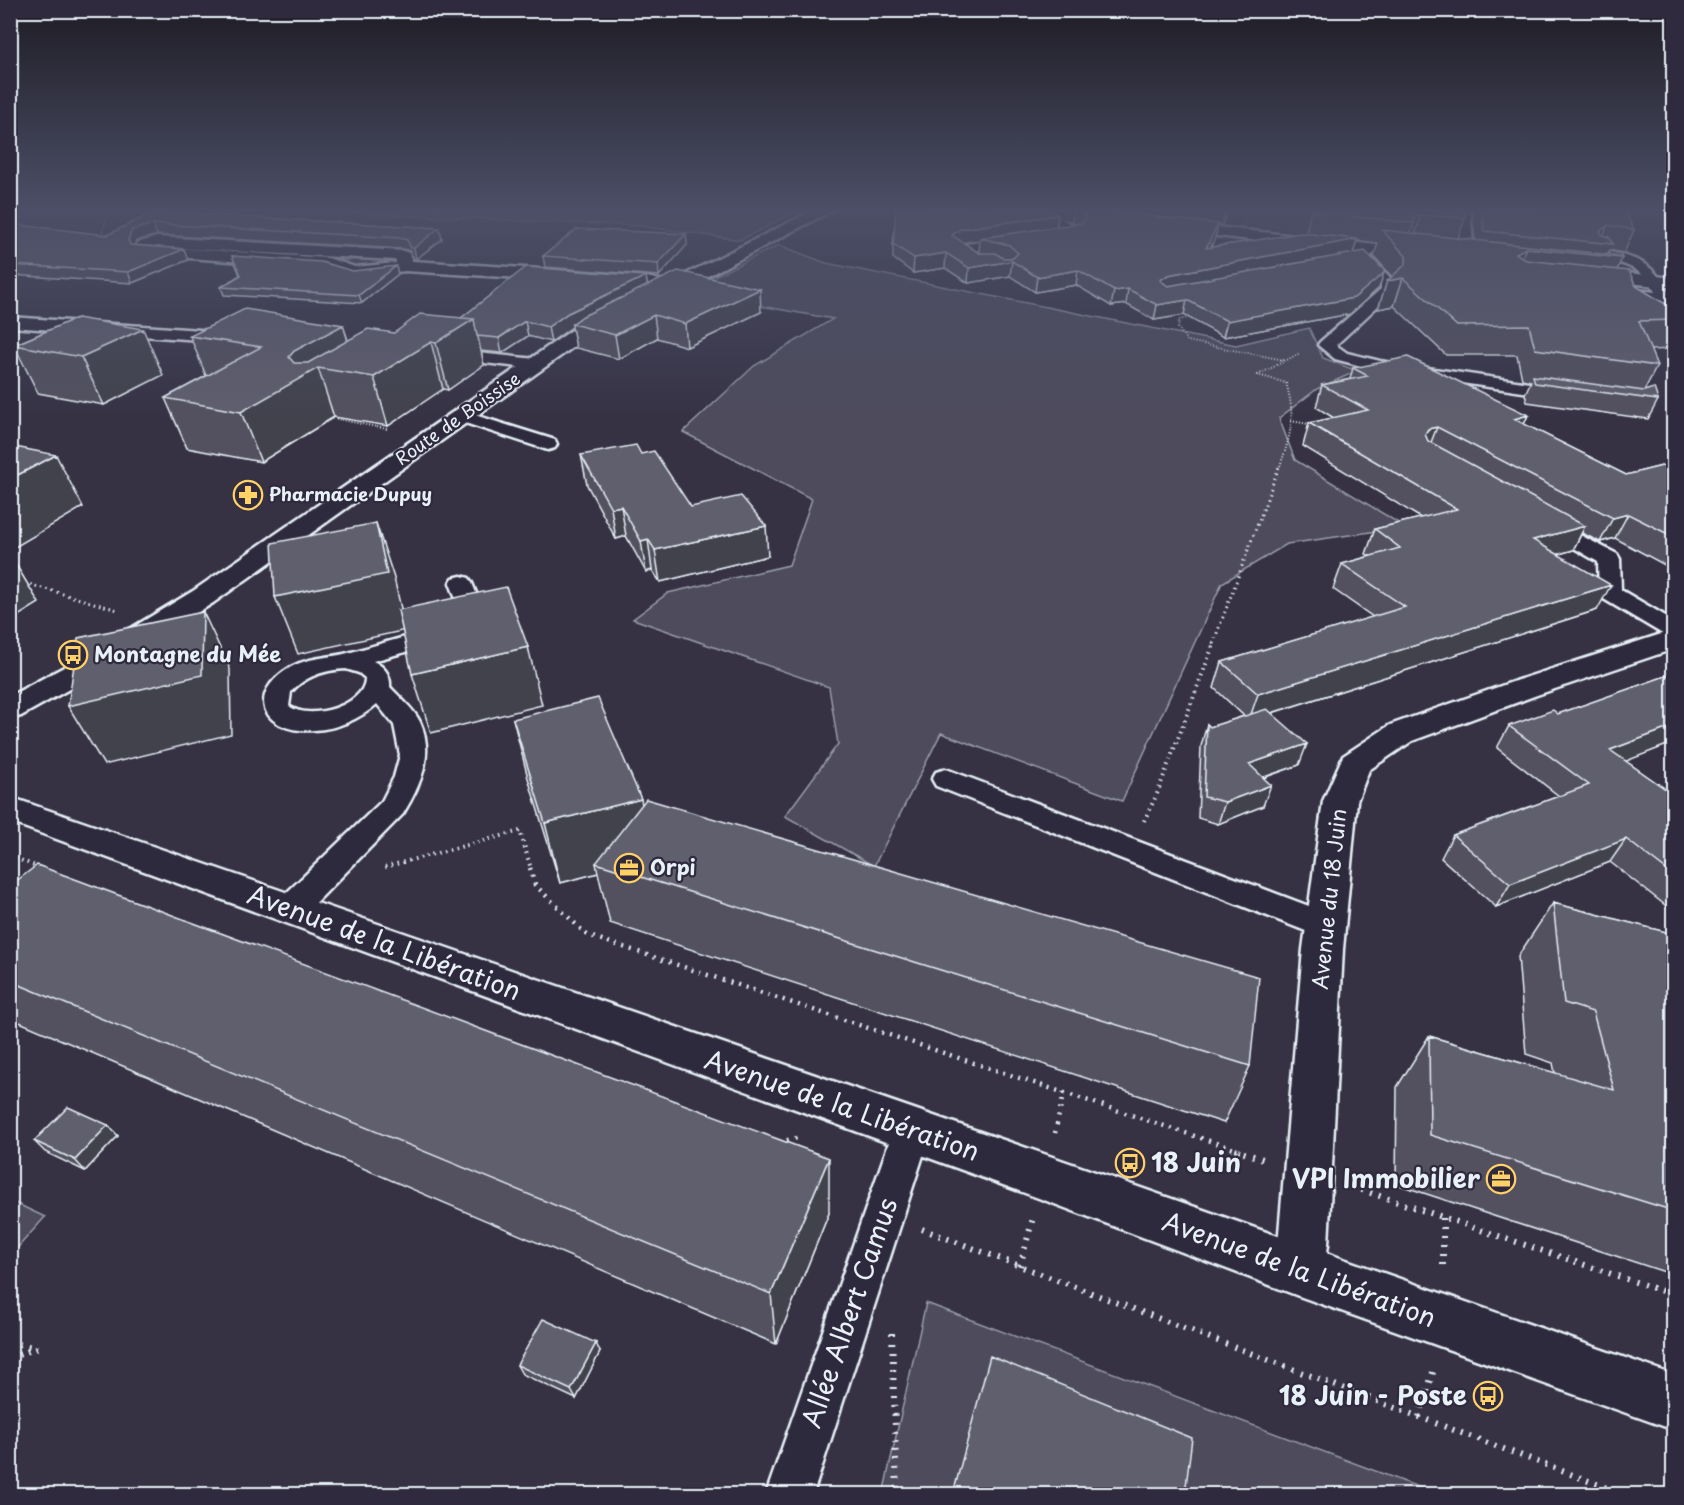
<svg xmlns="http://www.w3.org/2000/svg" width="1684" height="1505" viewBox="0 0 1684 1505" font-family="'Playpen Sans',sans-serif">
<style>
.built{fill:#433f51}
.green{fill:#4d4b5c;stroke:#9a9eaa;stroke-width:1.5}
.lines{fill:none;stroke-linecap:round;stroke-linejoin:round}
.service-casing{stroke:#e8f1f8;stroke-width:5}
.minor-casing{stroke:#e8f1f8;stroke-width:5}
.tertiary-casing{stroke:#e8f1f8;stroke-width:5}
.path-far4{stroke:#e8f1f8;stroke-width:2;stroke-dasharray:1 2;stroke-linecap:butt}
.path-far3{stroke:#e8f1f8;stroke-width:3;stroke-dasharray:1.5 4;stroke-linecap:butt}
.path-far2{stroke:#e8f1f8;stroke-width:4;stroke-dasharray:1.5 4.5;stroke-linecap:butt}
.path-far1{stroke:#e8f1f8;stroke-width:4.5;stroke-dasharray:2 6;stroke-linecap:butt}
.path{stroke:#e8f1f8;stroke-width:6;stroke-dasharray:2 7;stroke-linecap:butt}
.service{fill:#2f2a3d;fill-rule:evenodd}
.minor{fill:#2f2a3d;fill-rule:evenodd}
.tertiary{fill:#2f2a3d;fill-rule:evenodd}
.wall{fill:#53515f;stroke:#e8f1f8;stroke-width:1.5;fill-rule:evenodd}
.shaded-wall{fill:#43424d;stroke:#e8f1f8;stroke-width:1.5}
.building{fill:#605e6e;stroke:#e8f1f8;stroke-width:1.5}
.labels{text-anchor:middle;stroke-width:4.5;stroke-linejoin:round;paint-order:stroke}
.far-street-label{font-size:18px;fill:#e8f1f8;stroke:#2f2a3d}
.far-poi-label{font-size:18px;font-weight:bold;fill:#e8f1f8;stroke:#2f2a3d;text-anchor:start}
.poi-label{font-size:21px;font-weight:bold;fill:#e8f1f8;stroke:#2f2a3d;text-anchor:start}
.street-label{font-size:21px;fill:#e8f1f8;stroke:#2f2a3d}
.near-street-label{font-size:26px;fill:#e8f1f8;stroke:#2f2a3d}
.near-poi-label{font-size:26px;font-weight:bold;fill:#e8f1f8;stroke:#2f2a3d;text-anchor:end}
</style>
<rect width="100%" height="100%" fill="#363244"/>
<filter id="ink" filterUnits="userSpaceOnUse"><feTurbulence type="fractalNoise" baseFrequency=".0167" numOctaves="2"/><feDisplacementMap in="SourceGraphic" scale="12" xChannelSelector="R" yChannelSelector="G"/><feConvolveMatrix kernelMatrix="1 2 1 2 8 2 1 2 1" color-interpolation-filters="sRGB"/></filter>
<g filter="url(#ink)">
<path class="built" d="M1248 209H1455L1381 240 1242 225Z"/>
<path class="green" d="M267 209H801L740 240 641 226Z
M779 245 826 263 1236 345 1309 328 1323 358 1357 371 1317 389 1279 418 1295 460 1405 527 1287 544 1222 583 1122 801 941 733 874 866 785 816 838 744 829 687 633 619 668 593 789 565 812 499 683 432 754 366 833 319 682 292Z
M285 253 341 256 331 259C349 264 372 253 393 261L392 265 350 268 315 260 329 257 327 256 298 259 275 255Z
M11 1201 45 1217 11 1255Z
M926 1303 1437 1494H883Z"/>
<g class="lines">
<g class="service-casing">
<path id="service" d="M1458 209H1470L1474 260 1467 264 1460 260Z
M1056 210 1062 214V219L1080 229 1081 232 1080 235 1047 238 1046 235 1047 232 1062 230 1050 221V214Z
M1014 237 1020 241 1019 244 973 251 991 263 984 267 953 249 960 245Z
M1366 244 1373 248 1371 257 1395 283V290L1336 345 1347 353 1380 361 1563 388 1569 389 1572 393 1569 397 1563 398 1380 371 1335 359 1318 345 1320 342 1381 289V284L1357 258 1359 248Z
M1599 250C1638 258 1653 261 1672 298L1665 302 1613 295 1611 292 1618 288 1655 292C1642 265 1621 263 1594 257L1592 254Z
M10 317 230 332 238 337 230 342 10 327Z
M447 350 536 359 544 364 536 369 441 358 439 355 441 352Z
M462 411 555 440 557 444 555 448 548 450 456 420 453 416 456 412Z
M1547 518 1617 554 1620 559 1621 590 1674 621V638L1666 636 1602 598 1599 593 1598 562 1540 528 1537 524 1540 520Z
M461 576 469 578 472 583 489 625 485 630 373 661C384 666 391 675 390 687 399 697 414 709 420 722 435 755 420 786 403 814L300 919 289 922 278 919 273 910 278 901 382 801 394 777 400 755 394 725 377 704C360 719 337 729 314 730 266 734 242 696 291 667 309 657 329 658 348 653 387 642 425 631 464 621L450 583 453 578ZM346 669 359 673 365 678C366 705 309 722 289 706L291 692C305 676 325 670 346 669Z
M946 769 1338 917 1343 926 1338 935 1327 938 1316 935 936 786 932 779 936 772Z
M912 1114 925 1119 931 1131 813 1494H766L893 1131 899 1119Z"/>
</g>
<g class="minor-casing">
<path id="minor" d="M1007 209H1054L1117 216 1125 221 1117 226 1014 213Z
M1171 222 1421 250 1429 255 1421 260 1166 230 1163 227 1166 224Z
M157 237 403 251 409 253 412 261 637 275 678 284 681 288 678 292 672 293 637 285 405 271 355 277 324 268 136 254 134 251 137 243ZM157 247 396 260V263L355 267 328 258Z
M1589 269 1674 278V288L1583 278 1581 274 1583 270Z
M1674 630V649L1537 695 1412 741 1369 770 1357 801 1343 949 1328 1245 1324 1271 1317 1289 1299 1296 1281 1289 1274 1271 1278 1245 1303 949 1323 801 1343 756 1390 725 1515 681Z"/>
</g>
<g class="tertiary-casing">
<path id="tertiary" d="M816 209H835L664 299H652L649 295 652 291Z
M614 310 621 312 623 316 621 320 586 338 213 603 114 664 21 716 10 719V696L92 652 193 591 572 330Z
M10 797 1044 1154 1674 1375V1430L1299 1296 1044 1200 10 822Z"/>
</g>
<path class="path-far4" d="M1621 211 1674 216
M113 237 102 231 108 216 119 209
M1667 248 1674 249
M1192 317 1179 320 1178 328 1187 341 1284 360
M327 417 387 429
M1291 421 1314 425
M1280 466C1291 435 1296 415 1286 383L1258 375 1300 353"/>
<path class="path-far3" d="M25 583 118 610
M1213 644 1280 464"/>
<path class="path-far2" d="M1144 821 1157 794 1214 643
M10 856 40 868
M385 867 520 831 531 869"/>
<path class="path-far1" d="M530 868 535 885 587 935 1240 1151
M1055 1133 1064 1092
M779 1142 801 1137"/>
<path class="path" d="M1235 1150 1263 1159
M1353 1187 1674 1295
M1443 1218V1270
M922 1229 1623 1494
M1020 1266 1033 1218
M892 1333 897 1494
M10 1342 37 1348
M10 1358 37 1348
M1419 1417 1434 1369"/>
<use href="#service" class="service"/>
<use href="#minor" class="minor"/>
<use href="#tertiary" class="tertiary"/>
</g>
<path class="wall" d="M1073 209H1229L1222 225H1218L1215 238 1211 247 1306 234 1311 209H1464L1465 218 1458 238 1475 240 1472 209H1624L1634 230 1624 253 1610 250 1608 254 1622 258 1617 270 1636 286 1670 307H1674V349L1650 350 1657 366 1644 391 1658 400 1648 419 1527 402 1525 394 1531 381 1522 379 1517 355H1446L1394 306 1378 309 1392 277 1374 256 1378 243 1357 240 1353 253 1379 288 1350 314 1223 337 1184 315 1154 320 1126 304 1111 306 1076 285 1035 292 1010 276 968 283 945 268 913 273 893 258V244L1058 215 1057 227 1075 224 1072 222ZM980 240 979 252 982 253H979L963 242Z
M154 212 439 228 442 239 416 259H414L410 251 403 249 157 235 136 241 134 245 184 249 188 260 132 283 10 275V224L107 235Z
M686 234 687 245 659 276 545 267 543 256Z
M232 256 353 271 398 274 362 303 224 295 221 287 240 275Z
M646 276 647 285 761 312 687 347 657 338 619 359 576 348 572 327 551 342 528 336 502 353 481 351 484 365 448 390 443 389 388 426 334 417 261 462 187 448 165 398 206 376 190 336 343 325 348 340 394 333Z
M77 318 163 375 104 405 38 393 14 345Z
M1353 368 1528 415 1524 424 1626 475 1674 463V570L1615 538 1600 542 1582 533 1573 550 1558 554 1597 610 1272 713 1299 765 1263 778V806L1218 824 1198 818 1201 746 1207 724 1210 727 1244 716 1214 688 1222 662 1373 617 1333 589 1342 564 1370 556 1366 554 1375 529 1421 518 1303 446 1309 423 1334 418 1316 407 1322 385 1350 379Z
M641 454 691 507 768 556 660 582 652 570 646 572 626 536 616 539 587 485 581 455Z
M1674 673V749L1667 745 1625 761 1674 795V912L1610 862 1496 907 1441 858 1453 835 1559 796 1497 748 1509 726 1558 714Z
M513 719 642 804 1250 1066 1224 1123 610 923 598 873 560 883 528 778Z
M10 886 829 1213 776 1344 10 1018Z
M1553 903 1674 934V1275L1396 1184 1397 1087 1429 1036 1555 1073 1553 1063 1526 1054 1518 956Z
M108 1125 118 1136 85 1171 45 1152 34 1141Z
M600 1352 576 1399 522 1374 517 1365Z"/>
<path class="shaded-wall" d="M1226 209H1229L1222 225 1225 211Z
M1058 215 1056 229 980 238V240L960 243 952 235 961 229Z
M1421 215 1414 237 1409 238 1414 223V216Z
M153 224 157 235 136 241 132 250 128 240 132 230Z
M1218 224 1215 238 1203 262 1206 248Z
M1608 225 1600 243V231Z
M439 228 442 239 416 259 414 248Z
M686 234 687 245 659 276 658 264Z
M1357 239 1353 254 1157 295 1160 280 1168 275Z
M1526 248 1515 275 1516 253Z
M184 249 188 260 132 283 128 272Z
M946 253 945 268 913 273 914 258Z
M1012 261 1010 276 968 283 969 268Z
M396 266 398 274 362 303 359 295Z
M1078 270 1076 285 1035 292 1037 277Z
M1384 273 1379 288 1350 314 1223 337 1227 321Z
M646 276 648 290 572 324V327L551 342 548 327 568 313Z
M1403 278 1394 306 1378 309 1387 281Z
M760 289 761 312 687 347 685 324Z
M1128 289 1126 304 1111 306 1114 291Z
M1187 300 1184 315 1154 320 1157 305Z
M654 315 657 338 619 359 615 335Z
M474 319 484 365 448 390 436 343Z
M525 321 528 336 502 353 499 338Z
M343 325 357 371 318 368 334 417 261 462 241 412 294 351Z
M143 329 163 375 104 405 81 357Z
M431 342 443 389 388 426 374 377Z
M1528 415 1518 438 1514 419Z
M1437 427 1428 450 1425 434 1428 429Z
M56 455 83 507 10 550V479Z
M621 506 626 536 616 539 611 508Z
M1628 514 1615 538 1600 542 1613 518Z
M376 523 394 578 406 630 298 654 275 597Z
M766 526 768 556 660 582 655 550Z
M1585 526 1573 550 1521 565 1533 540Z
M648 539 652 570 646 572 641 541Z
M15 563 39 603 10 621V565Z
M1611 585 1597 610 1249 720 1258 694Z
M203 612 230 669 231 734 104 765 68 706Z
M528 647 542 705 431 733 412 674Z
M1674 726V736L1667 745 1596 773 1610 750Z
M1307 744 1299 765 1241 785 1249 764Z
M1271 785 1263 806 1218 824 1225 802Z
M641 799 651 859 596 863 598 873 560 883 545 823Z
M1626 839 1610 862 1496 907 1510 884Z
M108 1125 118 1136 85 1171 75 1160Z
M829 1158V1213L776 1344 771 1294Z
M596 1343 600 1352 576 1399 571 1390Z"/>
<path class="building" d="M896 209H1051L1058 215 961 229 952 235 979 253H995L1003 258H1013L1018 253 1009 245 980 238 1082 223 1085 219 1084 214 1075 209H1084L1218 224 1206 248 1301 233 1357 239 1168 275 1160 280 1168 286 1365 251 1384 270V273L1354 298 1227 321 1187 300 1157 305 1128 289 1114 291 1078 270 1037 277 1012 261 969 268 946 253 914 258 893 244Z
M1204 209H1226L1225 211Z
M1312 209H1464L1465 218 1421 215 1414 216V223L1312 212Z
M1482 209H1624L1634 230 1608 225 1600 231 1602 235 1609 237 1613 244 1484 231Z
M154 212 439 228 414 248H411L407 240 400 238 153 224 132 230 128 240 130 245 184 249 128 272 10 265V224L107 235Z
M577 229 686 234 658 264 543 256Z
M1382 230 1621 256 1622 258 1526 248 1516 253 1526 260 1629 271 1636 286 1670 307H1674V320L1639 321 1657 366 1535 349 1529 325 1457 326 1403 278 1387 281 1406 264V256Z
M232 256 321 262 353 271 396 266 359 295 221 287 241 275Z
M526 267 646 276 568 313 548 327 525 321 499 338 477 336 474 319 461 318Z
M678 271 760 289 685 324 654 315 615 335 572 324 583 316Z
M245 309 343 325 294 351 289 357 294 363H308L368 329 394 333 420 314 474 319 436 343 431 342 374 377 318 368 241 412 165 398 261 347 190 336Z
M77 318 143 329 81 357 14 345Z
M1408 357 1528 415 1514 419 1626 475 1674 463V537L1628 514 1613 518 1437 427 1428 429 1425 434 1428 441 1585 526 1533 540 1611 585 1258 694 1222 662 1405 607 1342 564 1400 548 1375 529 1457 509 1309 423 1368 410 1322 385 1368 376 1353 368Z
M1533 376 1644 391 1654 388 1658 400 1535 383Z
M636 445 641 454 654 451 691 507 741 496 766 526 655 550 648 539 641 541 621 506 611 508 581 455Z
M10 446 56 455 10 479Z
M376 523 387 574 275 597 272 543Z
M506 587 528 647 412 674 398 610Z
M203 612 202 675 68 706 78 638Z
M1674 673V726L1610 750 1674 795V876L1626 839 1510 884 1453 835 1589 785 1509 726 1553 710 1558 714Z
M598 698 641 799 545 823 513 719Z
M1267 709 1307 744 1249 764 1271 785 1225 802 1204 797 1207 724 1210 727Z
M646 799 1259 977 1250 1066 596 863Z
M37 865 829 1158 771 1294 10 981V886Z
M1553 903 1674 934V1211L1430 1135 1429 1036 1614 1090 1593 1012 1564 1003Z
M68 1107 108 1125 75 1160 34 1141Z
M543 1319 596 1343 571 1390 517 1365Z
M990 1356 1192 1438 1185 1494H953Z"/>
</g>
<linearGradient id="sky" x2="0" y2="1"><stop stop-color="#1e1c25"/><stop offset="0.5" stop-color="#4c4f67"/><stop offset="1" stop-color="#4c4f67" stop-opacity="0"/></linearGradient>
<rect width="1684" height="420" fill="url(#sky)"/>
<defs>
<g id="pharmacy-ring" transform="scale(1.5)"><circle r="9.5" fill="#2f2a3d" stroke="#ffd166" stroke-width="1.5"/><path d="M-2-6h4v4h4v4h-4v4h-4v-4h-4v-4h4Z" fill="#ffd166"/></g>
<g id="bus-ring" transform="scale(1.5)"><circle r="9.5" fill="#2f2a3d" stroke="#ffd166" stroke-width="1.5"/><path d="M-5-6H5V4H4V6H2V4H-2V6H-4V4H-5ZM-3.5-4V0h7V-4ZM-3.5 1.2v1.5H-2V1.2ZM2 1.2v1.5H3.5V1.2Z" fill="#ffd166"/></g>
<g id="office-ring" transform="scale(1.5)"><circle r="9.5" fill="#2f2a3d" stroke="#ffd166" stroke-width="1.5"/><path d="M-6-3h4V-5.5h4V-3h4V5H-6ZM-1-4.5V-3h2v-1.5ZM-6 0V1H6V0Z" fill="#ffd166"/></g>
</defs>
<g fill-rule="evenodd">
<use href="#pharmacy-ring" x="248" y="495"/>
<use href="#bus-ring" x="73" y="655"/>
<use href="#office-ring" x="629" y="868"/>
<use href="#bus-ring" x="1130" y="1163"/>
<use href="#office-ring" x="1501" y="1179"/>
<use href="#bus-ring" x="1488" y="1396"/>
</g>
<g class="labels">
<g class="far-street-label">
<text transform="translate(458 419) rotate(-35)" y="6">Route de Boissise</text>
</g>
<g class="far-poi-label">
<text x="269" y="501">Pharmacie Dupuy</text>
</g>
<g class="poi-label">
<text x="94" y="662">Montagne du Mée</text>
<text x="650" y="875">Orpi</text>
</g>
<g class="street-label">
<text transform="translate(1330 899) rotate(-84)" y="7">Avenue du 18 Juin</text>
</g>
<g class="near-street-label">
<text transform="translate(384 943) rotate(20)" y="9">Avenue de la Libération</text>
<text transform="translate(842 1106) rotate(19)" y="9">Avenue de la Libération</text>
<text transform="translate(1299 1270) rotate(20)" y="9">Avenue de la Libération</text>
<text transform="translate(850 1313) rotate(-71)" y="9">Allée Albert Camus</text>
</g>
<g class="near-poi-label">
<text x="1151" y="1172" text-anchor="start">18 Juin</text>
<text x="1480" y="1188">VPI Immobilier</text>
<text x="1467" y="1405">18 Juin - Poste</text>
</g>
</g>
<rect width="1684" height="1505" fill="none" stroke="#2f2a3d" stroke-width="36"/>
<rect x="18" y="18" width="1648" height="1469" fill="none" stroke="#e8f1f8" stroke-width="2" filter="url(#ink)"/>
</svg>
